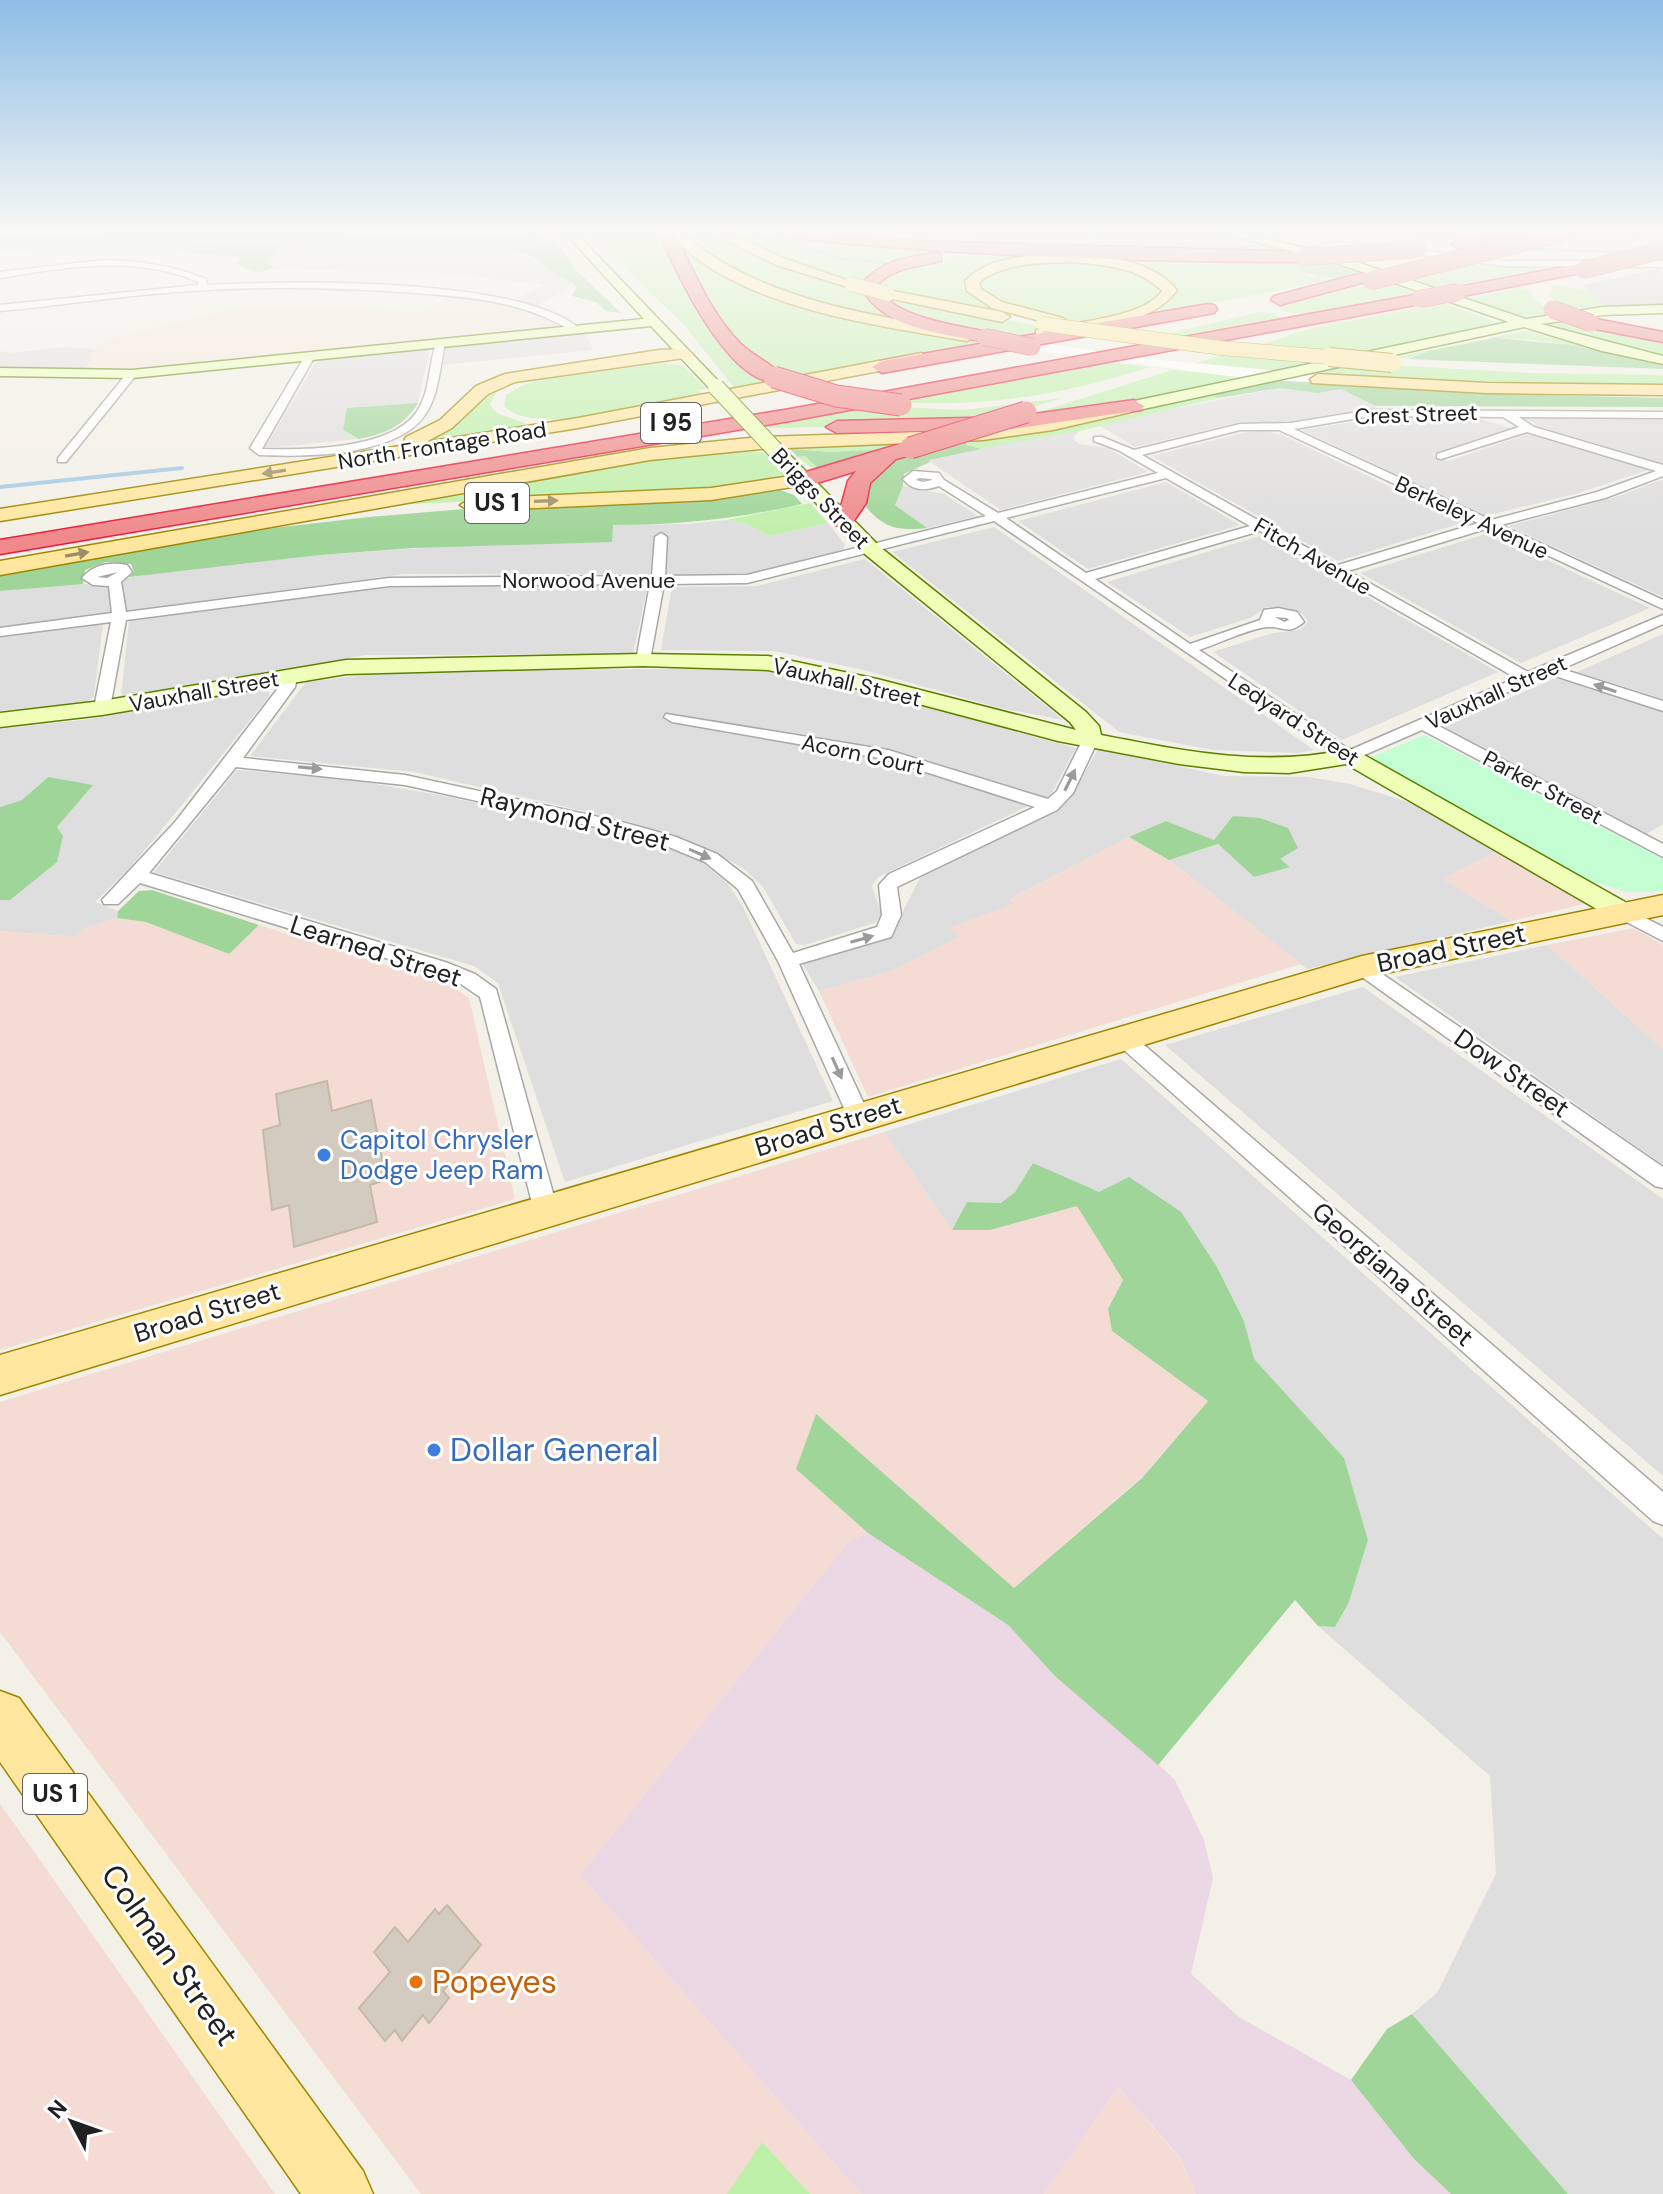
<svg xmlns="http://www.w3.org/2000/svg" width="1663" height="2194" viewBox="0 0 1663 2194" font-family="'DM Sans',sans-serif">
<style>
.residential{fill:#dfdede}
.commercial{fill:#f4dcd5}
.industrial{fill:#ecd8e5}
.religious{fill:#cfcfcf}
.military{fill:#f4e6da}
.grass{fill:#bff0a9}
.forest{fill:#9fd598}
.park{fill:#c2fed1}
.pier{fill:#fff}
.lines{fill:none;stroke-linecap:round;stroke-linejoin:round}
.stream-far1{stroke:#a4cae3;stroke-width:3}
.stream{stroke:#a4cae3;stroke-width:4}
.building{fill:#d3cbbf;stroke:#c5baa8;stroke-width:2}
.street-casing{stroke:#a8a8a8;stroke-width:3}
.secondary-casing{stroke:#5b8000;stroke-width:3}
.primary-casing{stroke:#9e8600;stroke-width:3}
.highway-casing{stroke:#eb193b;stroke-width:3}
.street{fill:#fff;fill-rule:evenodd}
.secondary{fill:#efffb8;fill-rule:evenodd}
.primary{fill:#ffe79f;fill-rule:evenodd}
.highway{fill:#ef898a;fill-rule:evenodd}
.secondary-bridge-casing{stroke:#5b8000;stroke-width:18;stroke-linecap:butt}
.primary-bridge-far1-casing{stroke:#9e8600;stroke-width:15;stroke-linecap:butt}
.primary-bridge-casing{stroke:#9e8600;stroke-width:20;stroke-linecap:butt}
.highway-bridge-far1-casing{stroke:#eb193b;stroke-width:18;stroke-linecap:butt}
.highway-bridge-casing{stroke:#eb193b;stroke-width:23;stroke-linecap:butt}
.secondary-bridge{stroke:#efffb8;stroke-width:16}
.primary-bridge-far1{stroke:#ffe79f;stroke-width:14}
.primary-bridge{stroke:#ffe79f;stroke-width:18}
.highway-bridge-far1{stroke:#ef898a;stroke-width:17}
.highway-bridge{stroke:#ef898a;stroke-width:21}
.oneway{fill:#9b8e66}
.oneway2{fill:#9b9b9b}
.shop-dot{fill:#3f7fe0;stroke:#fff;stroke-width:3}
.food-dot{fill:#e8710a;stroke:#fff;stroke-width:3}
.labels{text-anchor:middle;stroke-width:6;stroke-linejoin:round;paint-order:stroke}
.far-street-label{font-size:22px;fill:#212121;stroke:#fff}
.shield{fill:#fff;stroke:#646464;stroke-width:2}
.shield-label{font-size:24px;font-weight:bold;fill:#212121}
.street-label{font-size:26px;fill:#212121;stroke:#fff}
.shop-label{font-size:26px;fill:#366cbe;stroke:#fff;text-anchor:start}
.near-shop-label{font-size:32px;fill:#366cbe;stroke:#fff;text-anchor:start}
.near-street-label{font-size:32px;fill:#212121;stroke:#fff}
.near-food-label{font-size:32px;fill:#c56008;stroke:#fff;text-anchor:start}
</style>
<rect width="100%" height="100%" fill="#f2f0e7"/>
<path class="residential" d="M285 246 484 247 519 251 571 282 566 290 537 305 513 300 545 285 433 272 270 269 275 266 267 264V261Z
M585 331 593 350 443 365 447 345Z
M64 347 93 349 86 372 0 369V351L11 353Z
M430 347 418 403 347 408 343 430 359 439 265 448 318 358Z
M1280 388 1318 393 1341 388 1377 408 1283 422H1239L1135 447 1097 424Z
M1379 418H1476L1511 428 1432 454 1448 461 1528 434 1648 470 1579 493 1485 516 1302 430Z
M1525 418 1663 419V464L1538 426Z
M1076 429 1079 431 1073 438 1079 444 1108 448 1148 472 1001 510 927 460Z
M1247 432 1265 431 1284 436 1465 522 1338 561 1151 456Z
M1663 479V597L1509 526 1622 495Z
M1166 482 1240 525 1088 569 1018 521Z
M903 486 944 494 978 516 927 528 895 505Z
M727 520 747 524 769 536 828 523 845 545 842 552 751 575 404 574 0 628V591L75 583 99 585 141 575 320 555 514 542H612V525L688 524Z
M994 527 1314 750 1298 753 1213 750 1119 732 892 552Z
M1489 533 1650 608 1521 663 1360 573Z
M1260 536 1498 672 1342 740 1213 652 1273 633 1300 630 1308 622 1303 614 1288 608 1267 607 1250 618 1190 637 1107 582Z
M865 559 1063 720 1000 708 868 671 775 651 661 650 672 587 757 586Z
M648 584 633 654 366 655 121 697 129 621 368 588Z
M103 624 94 696 87 702 0 711V637Z
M1663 634V699L1577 672Z
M690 669 768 671 832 682 1076 748 1051 795 878 877 872 886 882 916 874 923 805 945 796 944 763 887 743 868 699 845 627 821 414 772 250 756 306 682 408 670Z
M1555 678 1663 712V824L1645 835 1442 728Z
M267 689 270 695 178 810 128 870 95 902 118 911 117 918 83 929 75 937 0 931V900H11L57 827 92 786 48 777 22 800 0 807V729L90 719Z
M1098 749 1224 776 1308 777 1350 784 1408 802 1500 850 1443 879 1512 921 1307 969 1169 860 1218 844 1254 877 1289 866 1279 859 1214 840 1166 821 1129 837 1010 899 1014 904 950 928 959 937 892 971 819 991 800 960 891 934 920 878 939 865 1054 808 1073 793Z
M237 770 352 780 439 795 650 841 698 859 727 883 743 907 833 1101 565 1182 498 983 474 966 154 872Z
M1547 945 1663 1049V1165L1395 977Z
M1363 987 1663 1199V1476L1165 1045Z
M1121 1059 1663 1539V2194H1568L1412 2014 1437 1993 1496 1874 1490 1776 1318 1626 1335 1627 1349 1602 1368 1540 1344 1459 1253 1359 1244 1321 1217 1267 1200 1241 1033 1163 1015 1192 1001 1203 967 1202 952 1230 884 1132Z"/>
<path class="commercial" d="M983 233H1076L1078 242H976Z
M1094 233H1210L1262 242 1214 245 1115 241Z
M1129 837 1169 860 1301 964 868 1097 819 991 892 971 959 937 949 928 1013 904 1010 899Z
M1500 850 1588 903 1512 921 1443 879Z
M117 918 146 922 229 954 259 925 452 986 469 998 515 1199 0 1350V931L75 937 83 929Z
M1634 928 1663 945V1049L1547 945Z
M884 1132 952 1230H990L1077 1205 1123 1280 1108 1309 1112 1331 1208 1401 1142 1477 1014 1588 817 1415 796 1469 868 1533 849 1541 580 1875 861 2194H421L0 1632V1402Z
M0 1804 35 1853 275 2194H0Z
M1118 2087 1179 2157 1196 2194H1044Z"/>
<path class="industrial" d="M868 1533 1008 1625 1055 1676 1115 1724 1175 1780 1204 1840 1213 1878 1191 1974 1239 2017 1351 2080 1414 2159 1451 2194H1196L1179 2156 1118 2087 1044 2194H861L580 1875 849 1541Z"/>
<path class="religious" d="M1658 269 1663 273V304L1605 306 1583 285Z"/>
<path class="military" d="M454 296 531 311 561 325 552 328 439 341 86 372 93 349 117 337 235 308 334 305 420 313Z"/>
<path class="grass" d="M258 233H541L546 240 417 237 270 245 0 251V241Z
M589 233H661L714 339 736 359 777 383 736 390 684 325Z
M684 233H709L772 262 863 290 870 301 895 314 885 318C818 301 732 286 684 233Z
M728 233C805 233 881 248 958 250L961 254C928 257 886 259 862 283L778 256Z
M683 250 717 270 758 289 982 343 789 380 724 334Z
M1005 254 1300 259 1294 265 1310 276 1348 277 1129 319 1170 303 1176 289C1146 248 1036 263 990 265L968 278 1003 309 999 313 872 286C904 255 963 256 1005 254Z
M1056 259 1124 266 1166 289 1143 309 1079 323 999 302 986 296 976 283 997 268Z
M1463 261 1566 266 1437 290 1401 277Z
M1386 280 1421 293 1301 315 1279 310 1283 306Z
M1553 285 1588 290 1605 306 1565 310 1550 296Z
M1519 288 1531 290 1533 298 1553 313 1514 317 1462 299Z
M876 294 1055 329 1008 339 991 336 908 314Z
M1443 303 1507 326 1363 356 1253 347 1312 328Z
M1260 312 1273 313 1281 318 1174 338 1159 336Z
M1569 320 1663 339V356L1549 326Z
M1524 331 1663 364V366C1613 356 1543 335 1493 339 1460 341 1422 360 1392 358Z
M1231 352 1330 362 1284 372 1194 364Z
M1108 362 1150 367C1068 394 983 408 896 402Z
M665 363 684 366 706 389 699 390 704 397C662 404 534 438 504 406L506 395 523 385 550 378Z
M1351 363 1531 373 1663 375V386L1450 383 1305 374Z
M1173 370 1255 378 1118 405 1010 421Z
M516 381 496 392 490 405 497 413 525 423 523 427 428 443 426 440 483 395Z
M1209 394 1219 398 1079 431 981 449 967 445 962 440Z
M1062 398 979 424 769 428V425L876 406 964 410Z
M923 441 815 470 798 457 805 456 818 468 887 450 831 452 790 449 787 444Z
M749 446 757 452H763L785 475 782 478 702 490 412 504 410 500 611 463Z
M810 503 828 523 769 536 747 524 727 520Z
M762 2142 810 2194H727Z"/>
<path class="forest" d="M0 233H258L11 241H0Z
M869 233 867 236C932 241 995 242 1060 242 1080 242 1096 249 1115 241L1264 245 1301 254 931 244 816 234Z
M405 237 511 238 553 242 560 247 576 270 621 313 606 311 596 302 575 297 572 295 577 287C569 280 557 277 550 270 538 259 527 252 510 250L285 246 267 261V264L275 267 258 273 236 264 241 258 237 256 206 255 174 248 113 250Z
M1300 259H1314L1363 273C1337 280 1313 279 1293 265Z
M1495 338 1571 345 1663 366V369L1408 359 1429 351Z
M1274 380 1501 394 1663 398V407L1375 406 1341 389 1318 393 1280 388 1219 398 1209 394Z
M418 403C404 426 385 434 359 439L343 430 347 408Z
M963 440 967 445 981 449 929 460 930 462 904 474 903 486 895 505 927 528C899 531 885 529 866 507 863 454 922 451 963 440Z
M790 449 831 452 892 449 818 468 805 456 798 457Z
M780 490 794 495 802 504C735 519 681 525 613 525L612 542 414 548 320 555 129 577 134 572 131 564 106 562 85 570 83 584 0 591V572L248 531 369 517 476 508 696 502Z
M48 777 93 785 57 827 63 836 57 862 10 900H0V807L22 800Z
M1233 816 1260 818 1288 828 1298 848 1280 859 1290 867 1254 877 1218 844 1169 860 1129 837 1166 821 1214 840Z
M152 890 161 893 259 925 229 954 146 922 117 918 118 911 139 891Z
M1033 1163 1099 1192 1129 1177 1181 1212 1217 1267 1244 1321 1254 1359 1344 1458 1368 1540 1349 1602 1335 1627 1318 1626 1295 1600 1158 1765 1055 1676 1008 1625 868 1533 796 1469 816 1414 1014 1588 1142 1478 1208 1401 1112 1331 1108 1309 1123 1280 1077 1206 990 1230H952L967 1202 1001 1203 1015 1192Z
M1412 2014 1568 2194H1451L1414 2159 1351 2080 1387 2029Z"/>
<path class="park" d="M1424 735 1663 859V891L1628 892 1591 881 1371 760 1372 757Z"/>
<path class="pier" d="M991 336 1152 359 1332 376 1302 382 1228 376 965 341Z"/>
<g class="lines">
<path class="stream-far1" d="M779 237 839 259
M1528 249 1629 252
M835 258 884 263"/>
<path class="stream" d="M0 487 182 468"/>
</g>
<path class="building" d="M327 1081 332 1111 371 1100 386 1180 370 1185 377 1222 294 1247 289 1205 272 1210 263 1130 280 1125 276 1094Z
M447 1905 481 1945 443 1991 449 1998 429 2023 423 2015 402 2041 395 2030 385 2041 359 2008 390 1972 374 1952 395 1927 408 1942 435 1909 439 1914Z"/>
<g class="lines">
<g class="street-casing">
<path id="street" d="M1457 233H1471L1407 247 1403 245Z
M1637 233H1643L1657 252 1663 254V258L1651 256Z
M1089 236 1108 239 1109 241 1082 243Z
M1330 243 1374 244 1506 261H1663V267L1506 266 1374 249 1308 251 1304 249Z
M103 260C140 261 172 265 206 279L207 285C290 281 518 276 580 329L572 331C523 301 470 297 414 293 335 287 255 286 176 292 117 296 59 306 0 311V305L198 285V282C136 255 66 267 0 278V272Z
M437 341 445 343C440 366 439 395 425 415 396 457 304 457 259 455L250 448 305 356 310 353 315 356 262 449C304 450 389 450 416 413 431 392 428 363 437 341Z
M128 372 137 374 66 462H58V458Z
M1371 410 1663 412V418L1519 417 1534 427 1663 465V476L1605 498 1501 525 1663 600V609L1489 528 1348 571 1528 672 1663 615V624L1562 669 1663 701V711L1549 674 1435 724 1663 844V857L1422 730 1355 759H1343L994 521 747 583 664 584 650 660 643 664 636 660 650 584 389 586 126 620 110 708 102 713 94 708 111 622 0 636V628L112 613 109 586 93 585 82 578C94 564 110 562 127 565L132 572 121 582 126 612 389 578 652 576 655 537 661 533 667 537 665 576 747 575 986 516 939 486C925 491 912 491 903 479L913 471 939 473 944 480 998 513 1158 473 1118 450 1094 441V437H1102L1134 450 1240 424 1290 423ZM1371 416 1503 417 1519 427 1437 454V458L1441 459 1527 432 1656 471 1597 492 1491 520 1294 429ZM1240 430H1279L1478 523 1338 565 1142 455ZM919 478 931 479 932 480 923 482 916 480ZM1166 478 1250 526 1086 573 1006 518ZM1260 531 1516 678 1350 750 1199 650C1218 644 1250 628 1268 627 1284 626 1287 636 1304 622L1297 612 1278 608 1264 610 1260 620 1190 644 1095 579ZM118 572 107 578 97 577ZM1275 617 1287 618 1289 620 1284 622Z
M289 672 297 677 295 687 243 758 405 775 622 822 676 837 717 854 752 881 793 953 877 927 882 915 879 885 889 874 1035 807 885 759 672 722 664 717 666 714 888 750 1048 799 1057 791 1084 737H1096L1098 740 1073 793 1057 810 897 887 901 915 891 937 799 964 870 1117 867 1123 859 1126 851 1123 848 1117 778 961 738 889 705 862 664 845 618 832 405 785 236 767 149 873 445 962 475 974 496 989 558 1211 554 1218 546 1221 538 1218 534 1211 480 997 461 984 431 972 140 883 118 904H104L102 900 176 821 279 687 284 674Z
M1624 907 1663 927V941L1617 917 1615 913 1617 909Z
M1362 960 1663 1167V1188L1655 1186 1355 972 1352 967Z
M1122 1029 1129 1032 1663 1492V1525L1653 1521 1115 1042 1111 1037 1115 1032Z"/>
</g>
<g class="secondary-casing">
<path id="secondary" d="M565 233H576L721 384V390H711L651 326 132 378 0 376V368L132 370 644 319Z
M1221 233H1242L1342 257 1526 319 1603 307 1663 305V313L1603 315 1541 324 1663 356V364L1602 351 1524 327 1134 411 1128 409 1126 406 1134 401 1509 322 1333 262Z
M776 446 782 447 880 547 1086 712 1099 726 1101 735C1183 751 1265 768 1349 749L1357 751 1634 907 1638 913 1634 919 1624 922 1614 919 1346 764 1289 773 1244 772 1179 764 1058 741 874 692 768 670 643 666 346 674 102 715 0 727V713L102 701 346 660 643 654 768 656 877 679 1076 730 1070 722 866 555 770 455 768 451 770 447Z"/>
</g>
<g class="primary-casing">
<path id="primary" d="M669 233H682C759 300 869 315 967 331L975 336 967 341C875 325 732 307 669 233Z
M711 233H727L786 259 858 284 851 288 776 265Z
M1041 254C1085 254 1146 253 1177 290 1153 326 1082 331 1042 338L1036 336V330L1058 326 992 308 967 291 965 281C985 260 1013 258 1041 254ZM1073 262C1105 265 1138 267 1162 291 1146 315 1086 321 1058 326L1066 321 1063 318 1002 302 981 289 979 282C1007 262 1040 263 1073 262Z
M888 290 1002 312 1010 317 1002 322 883 297V291Z
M685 349 693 354 691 357 515 382 488 394 452 428 426 442 578 418 921 353 929 358 921 363 578 428 0 521V509L406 445 404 441 406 437 440 420 476 386 505 374 659 350Z
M1318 374 1487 383 1663 385V395L1487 393 1312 383 1310 379Z
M1125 403 1134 408 1131 412 1053 430 983 440 760 449 650 460 0 575V561L650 448 760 437 983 430 1053 420Z
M804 474 814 480 811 484 711 500 470 511 460 505 470 499 711 488Z
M1663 895V915L1366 977 0 1395V1355L1362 956Z
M0 1691 19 1698 363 2171 373 2194H301L0 1762Z"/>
</g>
<g class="highway-casing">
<path id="highway" d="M660 233H674C694 270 709 311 739 342 752 356 772 363 784 377L781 381C732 393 673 268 660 233Z
M783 233H829L910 241 1304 252 1312 257 1304 262C1133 262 961 256 791 238Z
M1501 233H1534L1526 238 1459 249 1451 244 1459 239Z
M935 253 941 255V261C917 267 895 267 877 285 891 319 960 325 991 333L994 337 991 341 985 342C945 334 877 328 861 285 879 261 907 257 935 253Z
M1580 264 1588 269 1586 272 1458 297 1450 292 1458 287Z
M1363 273 1369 275 1371 278 1369 281 1280 305 1271 300 1274 296Z
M1420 294 1426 295 1429 299 1426 303 790 421 0 554V540L790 409Z
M1208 304 1214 305 1217 309 1214 313 882 373 872 367 882 361Z
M1591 318 1663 332V342L1585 327 1582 323Z
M1134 400 1144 406 1141 410 1013 429 837 433 826 427 837 421 1013 417Z
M910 441 918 443 921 448 918 453 896 459 870 483 866 503 851 525H835L831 520 842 503 848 481 856 471 804 487 796 485 793 480 796 475Z"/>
</g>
<use href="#street" class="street"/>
<use href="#secondary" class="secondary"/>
<use href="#primary" class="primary"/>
<use href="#highway" class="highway"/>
<g class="secondary-bridge-casing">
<path id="secondary-bridge" d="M716 387 776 451"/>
</g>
<g class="primary-bridge-far1-casing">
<path id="primary-bridge-far1" d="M851 284 888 294
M1043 324 1221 348 1351 359"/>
</g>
<g class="primary-bridge-casing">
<path id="primary-bridge" d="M1329 357 1392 363"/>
</g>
<g class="highway-bridge-far1-casing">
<path id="highway-bridge-far1" d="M1304 257 1418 249
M1583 270 1663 250
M1371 281 1562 233
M1420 299 1458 292
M1552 309 1591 323
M985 337 1032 347"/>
</g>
<g class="highway-bridge-casing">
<path id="highway-bridge" d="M774 377 836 396 901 405
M910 448 1026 412"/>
</g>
<use href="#secondary-bridge" class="secondary-bridge"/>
<use href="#primary-bridge-far1" class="primary-bridge-far1"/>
<use href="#primary-bridge" class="primary-bridge"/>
<use href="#highway-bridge-far1" class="highway-bridge-far1"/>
<use href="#highway-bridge" class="highway-bridge"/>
</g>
<defs><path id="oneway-solid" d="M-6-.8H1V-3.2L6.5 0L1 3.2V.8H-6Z" transform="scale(2)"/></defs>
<g class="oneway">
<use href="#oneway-solid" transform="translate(274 472) rotate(171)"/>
<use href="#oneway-solid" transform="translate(546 501) rotate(-2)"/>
<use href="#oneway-solid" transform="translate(77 554) rotate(-10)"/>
</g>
<g class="oneway2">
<use href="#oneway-solid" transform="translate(1605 688) rotate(-162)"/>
<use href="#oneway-solid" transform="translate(310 768) rotate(5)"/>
<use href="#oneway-solid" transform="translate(1070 780) rotate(-64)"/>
<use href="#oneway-solid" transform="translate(700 854) rotate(24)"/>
<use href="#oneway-solid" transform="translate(862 939) rotate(-16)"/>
<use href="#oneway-solid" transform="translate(837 1068) rotate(66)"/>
</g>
<linearGradient id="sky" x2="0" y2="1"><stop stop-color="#8dbde6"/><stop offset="0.43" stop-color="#f9f8f4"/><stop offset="1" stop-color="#f9f8f4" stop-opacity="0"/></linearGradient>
<rect width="1663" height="540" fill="url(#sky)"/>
<g class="shop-dot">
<circle cx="324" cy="1155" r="8"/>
<circle cx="434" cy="1450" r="8"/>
</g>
<circle class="food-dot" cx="416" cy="1982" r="8"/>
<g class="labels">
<g class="far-street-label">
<text transform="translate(1416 414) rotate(-2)" y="8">Crest Street</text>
<text transform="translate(442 445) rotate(-9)" y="8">North Frontage Road</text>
<text transform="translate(821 498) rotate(46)" y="8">Briggs Street</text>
<text transform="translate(1472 517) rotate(25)" y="8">Berkeley Avenue</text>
<text transform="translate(1313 556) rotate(30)" y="8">Fitch Avenue</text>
<text x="589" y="588">Norwood Avenue</text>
<text transform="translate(847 682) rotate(13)" y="8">Vauxhall Street</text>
<text transform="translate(204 691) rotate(-10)" y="8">Vauxhall Street</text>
<text transform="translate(1496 692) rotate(-24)" y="8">Vauxhall Street</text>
<text transform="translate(1294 719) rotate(33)" y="8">Ledyard Street</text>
<text transform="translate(863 754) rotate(12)" y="8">Acorn Court</text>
<text transform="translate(1543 787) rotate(28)" y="8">Parker Street</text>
</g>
<g class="shield">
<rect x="641" y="403" width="60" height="40" rx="6"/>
<rect x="465" y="483" width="64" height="40" rx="6"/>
<rect x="23" y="1774" width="64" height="40" rx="6"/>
</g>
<g class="shield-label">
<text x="671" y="431">I 95</text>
<text x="497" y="511">US 1</text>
<text x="55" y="1802">US 1</text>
</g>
<g class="street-label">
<text transform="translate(575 819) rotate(14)" y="9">Raymond Street</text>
<text transform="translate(1451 948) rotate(-12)" y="9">Broad Street</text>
<text transform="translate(376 951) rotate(18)" y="9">Learned Street</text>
<text transform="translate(1512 1073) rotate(35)" y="9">Dow Street</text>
<text transform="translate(828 1126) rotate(-17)" y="9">Broad Street</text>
<text transform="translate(1393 1274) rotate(41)" y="9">Georgiana Street</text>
<text transform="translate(207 1312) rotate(-17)" y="9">Broad Street</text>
</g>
<g class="shop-label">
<text x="340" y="1149">Capitol Chrysler<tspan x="340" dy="30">Dodge Jeep Ram</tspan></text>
</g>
<g class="near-shop-label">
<text x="450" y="1461">Dollar General</text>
</g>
<g class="near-street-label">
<text transform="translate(170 1955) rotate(55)" y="11">Colman Street</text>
</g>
<g class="near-food-label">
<text x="432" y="1993">Popeyes</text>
</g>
</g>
<g transform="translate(72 2122) rotate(311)" stroke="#ffffff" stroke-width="6" paint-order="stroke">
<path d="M0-6L14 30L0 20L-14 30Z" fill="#212121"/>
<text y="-12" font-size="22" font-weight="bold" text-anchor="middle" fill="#212121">N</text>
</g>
</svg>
